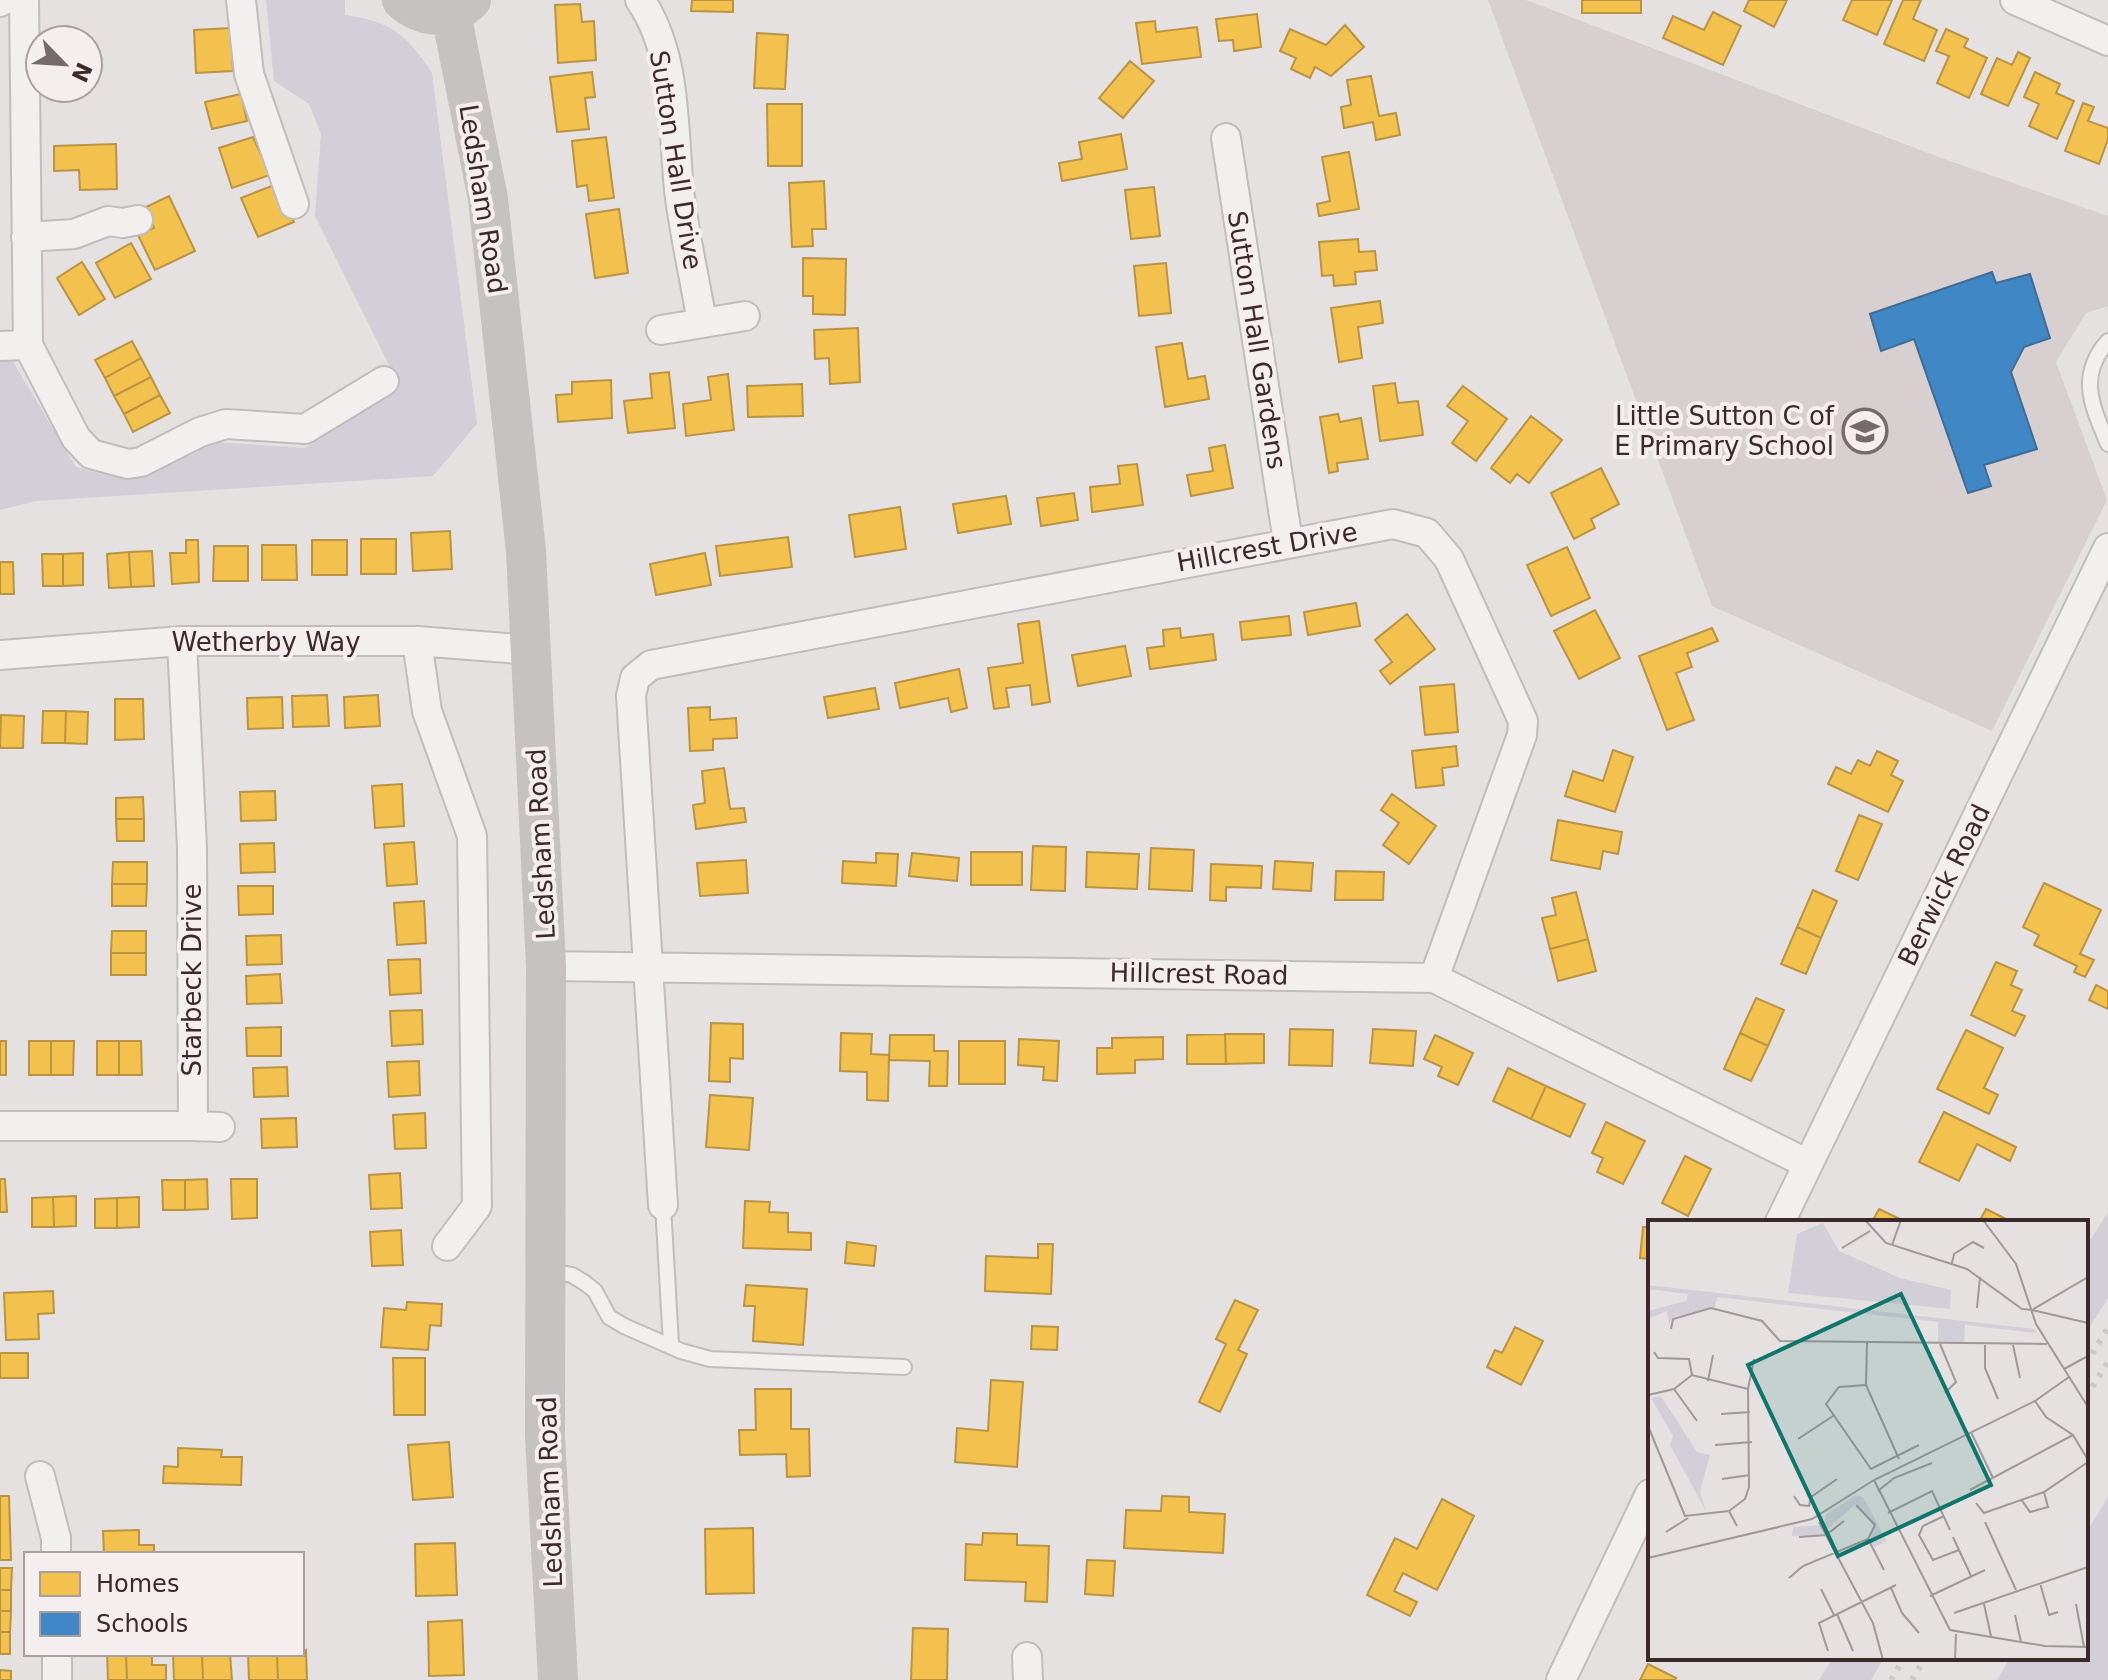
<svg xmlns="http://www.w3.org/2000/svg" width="2108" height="1680" viewBox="0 0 2108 1680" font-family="'DejaVu Sans',sans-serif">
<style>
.built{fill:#d8cfd0}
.green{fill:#d2cfd8}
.homes{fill:#f2c14e;stroke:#bb9443;stroke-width:2}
.schools{fill:#3f88c5;stroke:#3e6c96;stroke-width:2}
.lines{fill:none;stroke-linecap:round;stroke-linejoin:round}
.lane-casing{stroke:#c1bdbd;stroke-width:18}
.street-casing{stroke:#c1bdbd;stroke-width:32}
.lane{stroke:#f2efef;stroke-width:14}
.street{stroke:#f2efef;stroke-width:28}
.secondary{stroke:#c7c2c2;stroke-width:40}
.rail{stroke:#ccc9c9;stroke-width:6;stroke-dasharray:4 8;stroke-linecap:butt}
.labels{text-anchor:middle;stroke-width:8;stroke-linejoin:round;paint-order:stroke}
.street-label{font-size:26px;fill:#3c2a2a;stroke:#f4eeef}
.poi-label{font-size:26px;fill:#3c2a2a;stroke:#f4eeef;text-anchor:end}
.inset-road{fill:none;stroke:#a19898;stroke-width:2}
.view{fill:#0f766e;fill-opacity:0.15;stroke:#0f766e;stroke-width:4}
.inset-edge{fill:none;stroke:#3c2a2a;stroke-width:4}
</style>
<rect width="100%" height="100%" fill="#e5e1e1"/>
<path class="built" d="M1488 0H1526L1944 159 2108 216V306L2086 313 2056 362 2107 500 1992 731 1712 606Z"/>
<path class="green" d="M266 0H345V15C391 21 407 35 432 73L477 424 433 476 36 501 0 510V361L12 360 76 467 102 474 137 477 215 442 305 448 399 385 315 216 321 134 309 104 274 81Z
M2108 1212V1298L2086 1333V1247Z
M2108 1497V1680H1997L2010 1658H2086V1533Z
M1833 1658H1884L1871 1680H1819Z"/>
<path class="homes" d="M692 0H733V12L691 11Z
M1582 0H1641V13H1582Z
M1749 0H1787L1774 27 1744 11Z
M1852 0H1892L1877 35 1843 20Z
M1903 0H1921L1913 19 1937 30 1924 61 1884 44Z
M580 4 582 22 594 21 596 60 558 63 555 5Z
M1713 12 1741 26 1723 65 1663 38 1673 16 1704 30Z
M1257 14 1261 47 1234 51 1233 40 1219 41 1216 19Z
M1155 21 1156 32 1197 27 1201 57 1142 64 1136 23Z
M1345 25 1364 47 1331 76 1315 67 1310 78 1291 69 1296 58 1280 51 1290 29 1326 45Z
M231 28 233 71 196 73 194 30Z
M1946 29 1968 39 1964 47 1987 58 1969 98 1937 83 1949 56 1936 51Z
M757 33 788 35 785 89 754 88Z
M2018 52 2030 58 2008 106 1981 94 1997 58 2012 65Z
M1130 61 1154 81 1123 118 1099 98Z
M592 72 595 97 585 98 589 129 557 132 550 77Z
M2035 72 2060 84 2056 93 2074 101 2057 139 2029 126 2039 104 2024 97Z
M1371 76 1379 116 1396 113 1400 135 1376 140 1373 122 1344 128 1341 107 1351 105 1347 80Z
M52 88H83V92L52 93Z
M241 94 247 121 212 129 205 102Z
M2083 103 2094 107 2088 121 2108 128V139L2099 164 2065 151Z
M767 104H802V166H768Z
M1121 134 1127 169 1062 181 1059 163 1082 159 1079 142Z
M253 137 270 175 232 188 219 148Z
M606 137 614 198 589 201 587 185 577 187 572 141Z
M116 144 117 189 80 190 79 170 54 171V146Z
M1349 152 1359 209 1319 216 1317 204 1330 201 1322 157Z
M824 181 826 229H812L813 246 792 247 789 183Z
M274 185 294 222 258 237 241 198Z
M1154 187 1160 236 1131 239 1125 190Z
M169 196 195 251 155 270 138 235 154 228 144 208Z
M619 209 628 273 595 278 586 214Z
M1358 239 1359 252 1375 251 1377 270 1355 272 1356 284 1334 286 1333 275 1322 276 1319 242Z
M131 243 151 279 115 298 96 263Z
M803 258 846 259 845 315 813 314V296H803Z
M82 262 105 299 79 315 57 278Z
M1166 263 1171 313 1139 316 1134 266Z
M1380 301 1383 323 1358 327 1362 358 1339 362 1331 308Z
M858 328 860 382 830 384 829 358 815 359 814 330Z
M132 341 141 358 105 378 95 360Z
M1182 343 1188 379 1205 376 1209 399 1165 407 1156 347Z
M141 358 151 377 114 396 105 378Z
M669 372 675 428 628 433 624 401 652 398 650 374Z
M728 374 734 430 686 436 683 404 711 400 708 377Z
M151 377 160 395 124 414 114 396Z
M611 380 612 418 558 422 556 395 572 394V382Z
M1395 383 1398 403 1418 401 1423 435 1380 441 1373 386Z
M802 384 803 416 748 417 747 386Z
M1463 386 1507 419 1476 461 1452 443 1468 421 1447 406Z
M160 395 170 413 133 432 124 414Z
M1338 414 1340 422 1361 418 1368 459 1337 463 1338 471 1329 473 1320 417Z
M1531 416 1562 440 1529 483 1517 474 1510 483 1491 468Z
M1225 445 1233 488 1191 496 1187 475 1213 471 1209 448Z
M1137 464 1143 505 1092 512 1090 487 1120 484 1118 466Z
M1601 468 1619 504 1591 519 1595 528 1574 539 1551 493Z
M1074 493 1078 520 1041 526 1037 498Z
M1006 496 1011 524 958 533 953 504Z
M900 507 906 549 855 557 849 515Z
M450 531 452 569 413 571 411 533Z
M788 537 792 567 720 576 716 546Z
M361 539H396V574H361Z
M186 540H198L199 582 172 584 170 553H186Z
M312 540H347V575H312Z
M262 545H296L297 580H262Z
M214 546H248V581H213Z
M1567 547 1590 598 1551 616 1527 565Z
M152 551 154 586 131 587 129 552Z
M129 552 131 587 109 588 107 554Z
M83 553V585L63 586V554Z
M705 553 711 585 656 595 650 564Z
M42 554H63V586H43Z
M0 562H13L14 594H0Z
M1356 603 1360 626 1308 635 1304 612Z
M1595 610 1620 658 1579 679 1554 631Z
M1407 614 1435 649 1390 684 1380 671 1392 662 1375 640Z
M1289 616 1291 635 1242 640 1240 622Z
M1039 621 1050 702 1032 705 1030 685 1006 688 1009 707 994 709 988 668 1023 663 1018 624Z
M1180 628 1181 638 1213 634 1216 660 1150 669 1147 648 1164 646 1163 630Z
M1712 628 1718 641 1687 653 1692 667 1676 673 1694 720 1667 730 1639 656Z
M1125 646 1131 676 1078 686 1072 655Z
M959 669 967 708 951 712 948 698 900 708 895 683Z
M1454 684 1458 732 1425 735 1420 687Z
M875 688 879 709 828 718 824 697Z
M327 695 329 726 293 727 292 696Z
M378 695 380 726 345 728 344 697Z
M282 697 283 728 248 729 247 698Z
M115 699H143L144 739 115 740Z
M710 707V720L736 718 737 738 713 739V750L690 751 688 708Z
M43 711H66L65 743H42Z
M66 711 88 712 87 744 65 743Z
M1 715 24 716 23 748H0Z
M1456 746 1458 766 1442 768 1444 785 1416 788 1412 751Z
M1613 750 1633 757 1615 812 1565 796 1573 771 1603 781Z
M1877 751 1898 761 1891 775 1903 781 1888 812 1828 784 1836 767 1851 774 1858 760 1870 766Z
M724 768 730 809 744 808 746 822 696 829 693 805 705 803 702 771Z
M402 784 404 826 375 828 372 786Z
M275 791 276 820 241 821 240 792Z
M1392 794 1436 826 1409 864 1383 845 1399 823 1381 810Z
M143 797 144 819H116V798Z
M1859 815 1882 824 1858 880 1836 871Z
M116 819H144V841H117Z
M1558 820 1622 832 1618 854 1603 851 1600 869 1551 860Z
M414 842 417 884 387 886 384 844Z
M274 843 275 872 241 873 240 844Z
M1033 846 1066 847 1065 891 1031 890Z
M1151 848 1194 850 1192 891 1149 889Z
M971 852H1022V885H971Z
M1087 852 1139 854 1137 889 1086 887Z
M876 853 898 854 896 886 842 883 843 861 876 863Z
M912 853 959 858 957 881 909 876Z
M746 860 748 893 700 896 697 863Z
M1275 861 1313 863 1311 891 1273 889Z
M113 862H147V884H112Z
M1211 864 1262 866 1261 888 1226 887V901L1210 900Z
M1336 871 1384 872 1383 900H1335Z
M2044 883 2101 910 2080 954 2094 960 2085 977 2074 972 2077 966 2034 945 2039 935 2023 927Z
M112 884H147L146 906H112Z
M238 886H273V914L239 915Z
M1813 890 1837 901 1821 938 1797 927Z
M1576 892 1588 939 1550 949 1542 918 1556 915 1552 898Z
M424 901 426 943 397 945 394 903Z
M1797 927 1821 938 1806 974 1781 964Z
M112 931H146V953H111Z
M281 935 282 964 247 965 246 936Z
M1588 939 1596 971 1558 981 1550 949Z
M111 953H146V975H111Z
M420 959 421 993 390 995 388 960Z
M1996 962 2017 971 2011 985 2022 990 2012 1011 2025 1016 2015 1036 1971 1015Z
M280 974 282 1003 247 1004 246 976Z
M2096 985 2108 991V1009L2089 1000Z
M1756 998 1784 1010 1768 1046 1740 1033Z
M422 1010 423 1044 392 1046 390 1011Z
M711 1023 743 1024V1059L730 1058V1082L709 1081Z
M281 1027V1056H247L246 1028Z
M1290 1029 1333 1030 1332 1066 1289 1065Z
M1373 1029 1416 1031 1413 1066 1370 1063Z
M1966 1030 2003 1048 1984 1088 1998 1095 1989 1114 1937 1089Z
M841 1033 872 1034 871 1054 889 1055 888 1101 867 1100V1072L840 1071Z
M1740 1033 1768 1046 1751 1081 1724 1069Z
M1225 1034H1264V1063L1226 1064Z
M1225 1034 1226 1064H1187V1035Z
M890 1035H934V1051H948L947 1086H929L930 1061 889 1060Z
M1435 1035 1473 1053 1458 1085 1438 1076 1442 1067 1424 1059Z
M1163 1037V1059L1135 1060V1073L1097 1074V1048H1112V1038Z
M1019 1039 1059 1041 1057 1081 1043 1080 1044 1067 1018 1065Z
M0 1041H6V1075H0Z
M29 1041H51V1075H29Z
M51 1041H74L73 1075H51Z
M97 1041H119V1075H97Z
M119 1041H141L142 1075H119Z
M959 1041H1005V1084H959Z
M419 1061 420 1095 389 1097 387 1062Z
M287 1067 288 1096 254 1097 253 1068Z
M1508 1068 1546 1086 1531 1119 1493 1101Z
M1546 1086 1585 1104 1570 1137 1531 1119Z
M710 1095 753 1098 749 1150 706 1147Z
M1944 1112 2016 1147 2010 1161 1977 1144 1959 1181 1919 1162Z
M425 1113 426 1148 395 1149 393 1115Z
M296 1118 297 1147 262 1148 261 1119Z
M1606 1122 1645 1141 1623 1184 1597 1172 1603 1158 1592 1153Z
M1685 1156 1711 1169 1688 1216 1662 1203Z
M400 1173 402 1208 371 1209 369 1175Z
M0 1179H5L7 1212H0Z
M207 1179 208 1209 185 1210V1180Z
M231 1179H257V1218L232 1219Z
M162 1180H185V1210H163Z
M76 1196V1226L54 1227 53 1197Z
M53 1197 54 1227H32V1198Z
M139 1197V1227L117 1228V1198Z
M117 1198V1228H95V1199Z
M745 1201 770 1202 769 1212 788 1213V1232L811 1233V1250L743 1248Z
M1879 1209 1906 1222H1872Z
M1986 1209 2012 1222H1979Z
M1643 1227H1650V1259L1640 1258Z
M401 1230 403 1265 372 1266 370 1232Z
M847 1242 876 1246 874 1266 845 1263Z
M1038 1244H1053L1051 1294 985 1291 986 1256 1038 1258Z
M746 1285 807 1289 803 1345 753 1341 755 1306H744Z
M53 1291 54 1313 38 1314 39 1339 6 1340 4 1293Z
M1235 1300 1258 1310 1238 1350 1247 1354 1220 1412 1199 1402 1226 1344 1216 1339Z
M407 1302 442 1304 441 1326 430 1325 428 1350 381 1347 384 1308 406 1310Z
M1032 1326 1058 1327 1057 1350 1031 1349Z
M1515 1327 1543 1341 1521 1385 1487 1367 1495 1350 1502 1353Z
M0 1353H28V1378H0Z
M393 1358H425V1415H394Z
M991 1380 1023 1382 1017 1467 955 1462 957 1428 988 1431Z
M755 1389H791V1429H809L810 1476 787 1477 786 1454 740 1455 739 1430H756Z
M449 1442 453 1497 413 1500 408 1445Z
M178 1448 222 1450 221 1457H242L241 1485 163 1483 164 1466 178 1467Z
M0 1496H9L11 1560H0Z
M1162 1496 1189 1497V1512L1225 1514 1223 1553 1124 1548 1126 1510 1161 1511Z
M1442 1499 1474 1516 1437 1590 1403 1573 1394 1591 1417 1602 1410 1616 1367 1595 1395 1538 1417 1549Z
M753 1528 754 1593 706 1594 705 1529Z
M139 1530V1545H154V1554H104L103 1531Z
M983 1533 1017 1534V1545L1049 1546 1047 1602 1025 1601 1026 1582 965 1580 966 1544 982 1545Z
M455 1543 457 1595 416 1596 415 1544Z
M1087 1560 1115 1561 1113 1596 1085 1594Z
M0 1568H12L11 1590H0Z
M0 1590H11V1611H0Z
M0 1611H11L10 1632H0Z
M462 1620 464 1675 429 1676 428 1622Z
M913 1628 948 1629 947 1680H911Z
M0 1632H10V1654H0Z
M306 1650 307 1680H278L277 1654H302Z
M107 1654H126L127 1680H108Z
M126 1654H152V1665H166V1680H127Z
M173 1654H202L203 1680H174Z
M202 1654H230L232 1680H203Z
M248 1654H277L278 1680H249Z
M1648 1664 1676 1678 1675 1680H1640Z
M0 1670 11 1671V1680H0Z"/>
<path class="schools" d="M1992 272 1996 283 2030 274 2050 338 2024 347 2011 372 2037 449 1984 465 1991 486 1968 493 1914 339 1881 351 1870 314Z"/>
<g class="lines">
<g class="lane-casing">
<path id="lane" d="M2108 341C2077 376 2092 406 2108 444
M663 1205 671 1344
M546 1270 572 1275 585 1283 595 1291 609 1317 624 1326 681 1351 710 1359 904 1367"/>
</g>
<g class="street-casing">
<path id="street" d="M24 0 28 345 76 438 91 454 128 464 141 462 200 432 226 424 305 429 384 381
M241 0 249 74 294 204
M640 0C677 53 673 129 679 190 684 234 695 279 702 323
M2015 0 2108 41
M0 2 4 0
M1226 138 1288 542
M26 237 74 234 108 221 123 223 138 220
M661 330 745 316
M0 346 28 345
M417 641 427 711 472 836 477 1206 447 1246
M0 655 182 641H417L532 650
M546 966 1434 978 1808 1164
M0 1126H193L192 848 182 641
M193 1126 220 1127
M663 1205 631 696 635 678 651 665 1393 524 1427 533 1449 559 1523 721 1522 735 1434 978
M1780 1222 2108 548
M40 1476 56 1538V1554
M57 1654V1680
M1027 1657 1028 1680
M1561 1680 1650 1494"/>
</g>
<use href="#lane" class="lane"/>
<use href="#street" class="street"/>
<path class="secondary" d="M402 0C423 19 451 20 471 0
M451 14 488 199 526 551 546 966 545 1436 558 1680"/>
<path class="rail" d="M2086 1364 2108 1328
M2086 1397 2108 1362
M1891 1680 1904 1658
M1912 1680 1925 1658"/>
</g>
<defs>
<g id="school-ring" transform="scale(2.3)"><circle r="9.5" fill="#f4eeef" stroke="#776a6a" stroke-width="1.5"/><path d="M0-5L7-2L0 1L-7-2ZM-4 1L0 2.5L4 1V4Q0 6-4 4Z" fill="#776a6a"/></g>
</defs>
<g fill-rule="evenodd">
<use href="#school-ring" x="1865" y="431"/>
</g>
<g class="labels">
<g class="street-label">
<text transform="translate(676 160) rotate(81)" y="9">Sutton Hall Drive</text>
<text transform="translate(483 199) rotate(81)" y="9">Ledsham Road</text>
<text transform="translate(1257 340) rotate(81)" y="9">Sutton Hall Gardens</text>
<text transform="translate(1267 547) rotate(-10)" y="9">Hillcrest Drive</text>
<text x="266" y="651">Wetherby Way</text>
<text transform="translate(541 844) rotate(-93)" y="9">Ledsham Road</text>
<text transform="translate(1944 885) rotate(-64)" y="9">Berwick Road</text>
<text transform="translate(1199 974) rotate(1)" y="9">Hillcrest Road</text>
<text transform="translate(192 980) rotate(-90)" y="9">Starbeck Drive</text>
<text transform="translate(550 1492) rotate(-92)" y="9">Ledsham Road</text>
</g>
<g class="poi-label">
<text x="1834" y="425">Little Sutton C of<tspan x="1834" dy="30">E Primary School</tspan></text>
</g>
</g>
<g transform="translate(1648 1220)">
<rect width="440" height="440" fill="#e5e1e1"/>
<path d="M175 3 191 31 252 58 303 70 302 89 140 73 149 14ZM0 65 386 109 388 113 317 105 316 123H290V102L69 77 67 87 25 97 21 104 19 91 0 99V91L38 81 40 74 0 69ZM13 176 49 232 62 235 52 272 58 291 22 225 25 216 3 178ZM208 275 215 277 239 321 226 327 222 320 227 304 208 284 173 315 144 316 145 307 176 305 178 294Z" fill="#d2cfd8"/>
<path class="inset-road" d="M217 0 238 23 319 49 374 89 384 90 440 57M335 0 368 44 388 104 440 187M244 25 253 0M194 28 222 11M304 43 306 34 325 22 336 28M329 88 332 57M384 90 440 103M23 109 25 99 63 88 114 101 132 121 399 124M219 123 218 165 251 239M292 124 308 162 297 173M337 125V148L350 179M365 125 372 158M6 132 10 138 41 139 44 155M416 149 440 136M60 161 65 135M218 165 191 167 178 184 223 249 271 225M26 169 49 201M100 169 106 139M0 175 26 169 44 155 100 169M387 181 398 197 425 215 440 240M73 194 102 192M0 206 37 296 81 291M323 212 345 258M150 219 185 196M67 225 104 222M74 259 102 255M226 260 302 410 397 426 440 427M322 270 425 215M230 271 246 258 284 243M146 276 152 285 161 286 163 277 189 259M373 279 382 292 400 287 396 272M328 283 336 293 396 272 440 242M240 293 284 271 302 310M296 296 275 306 271 315 285 340 311 330M171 302 225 403 235 440M337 302 368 370M89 306 81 291 97 279 101 267 100 169M18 312 40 298M151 317 178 315 196 301M305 317 323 356M220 319 236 350M0 338 164 299 226 260 387 181 421 157M141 358 155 346 220 319 227 305 208 285M392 363 401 395 410 392M243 368 254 393 271 413M173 369 186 395M282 376 337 350M336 384 343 416M428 384 436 427M306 393 440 347M189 394 205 431M367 395 373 422M180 431 171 403 248 365M307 440 308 414"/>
<path class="view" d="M253 74 343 265 190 336 100 145Z"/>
<rect width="440" height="440" class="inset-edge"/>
</g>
<rect x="24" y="1552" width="280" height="104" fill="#f4eeef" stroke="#aaa0a0" stroke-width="2"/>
<rect x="40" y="1572" width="40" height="24" fill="#f2c14e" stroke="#aaa0a0" stroke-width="2"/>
<text x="96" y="1592" font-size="24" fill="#3c2a2a">Homes</text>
<rect x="40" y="1612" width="40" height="24" fill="#3f88c5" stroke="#aaa0a0" stroke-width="2"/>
<text x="96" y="1632" font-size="24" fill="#3c2a2a">Schools</text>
<g transform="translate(64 64) rotate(115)"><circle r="38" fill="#f4eeef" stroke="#aaa0a0" stroke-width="2"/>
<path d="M0-6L14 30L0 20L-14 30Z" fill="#776a6a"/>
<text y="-12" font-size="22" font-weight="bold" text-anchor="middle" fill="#3c2a2a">N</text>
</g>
</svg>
